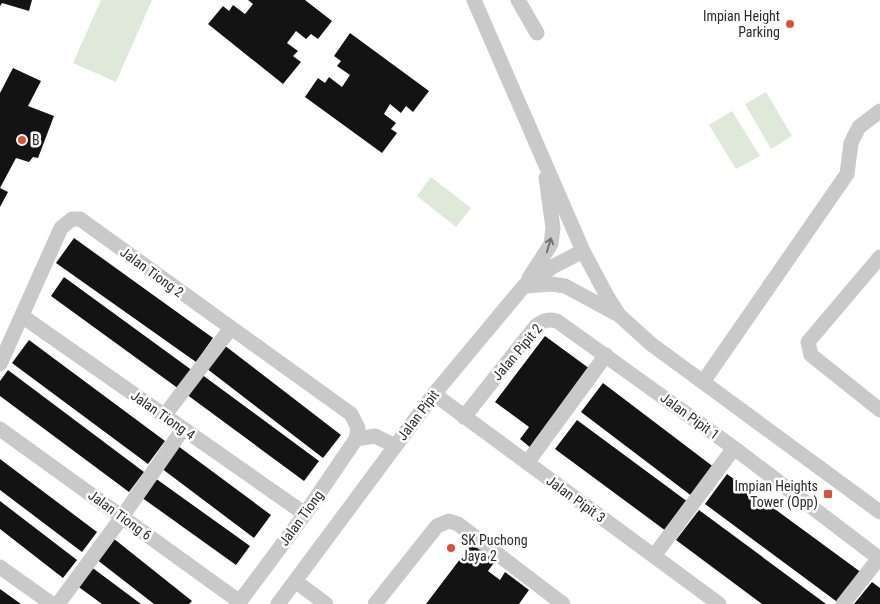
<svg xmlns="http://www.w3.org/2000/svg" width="880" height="604" viewBox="0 0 880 604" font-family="'Roboto Condensed',sans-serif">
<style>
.green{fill:#dee9d9}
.building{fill:#131313}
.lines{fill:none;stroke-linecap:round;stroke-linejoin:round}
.minor{stroke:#c9c9c9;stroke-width:15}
.oneway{stroke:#737373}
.poi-dot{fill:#df5031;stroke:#fff;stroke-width:2}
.labels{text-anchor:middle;stroke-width:5;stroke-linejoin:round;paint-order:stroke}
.poi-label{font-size:14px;fill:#2c2c2c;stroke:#fff;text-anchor:end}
.street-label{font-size:14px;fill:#2c2c2c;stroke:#fff}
</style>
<rect width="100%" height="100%" fill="#fff"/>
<path class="green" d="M101 0H152L116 82 73 63Z
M766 92 792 136 771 149 745 104Z
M732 111 760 156 736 169 709 125Z
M431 177 471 208 456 227 417 196Z"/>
<path class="building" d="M0 0H32L29 11 2 3 0 6Z
M248 0H305L332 21 318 39 311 34 306 39 296 31 287 43 298 51 293 56 301 62 283 84 208 24 223 6 229 11 233 5 245 14 253 4Z
M350 33 429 91 413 112 406 106 401 113 390 104 384 114 396 123 391 129 397 133 382 153 305 97 318 78 325 83 329 77 342 87 350 75 337 66 341 61 334 56Z
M13 68 41 81 28 106 54 116 38 158 33 157 29 162 16 158 0 188 8 192 0 207V93Z
M74 238 213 338 196 362 56 263Z
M64 277 193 371 179 389 51 296Z
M545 336 590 369 531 448 520 439 529 427 495 402Z
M29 340 165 441 148 464 12 363Z
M224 345 341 435 323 458 206 368Z
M8 370 144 472 129 492 0 396V381Z
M201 374 319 461 304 481 186 394Z
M603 383 715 468 693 497 581 412Z
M577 420 688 502 666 531 555 449Z
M178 446 271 515 254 538 161 468Z
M0 459 97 532 82 552 0 490Z
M727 474 862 573 840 604 705 504Z
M155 478 250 546 236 565 141 497Z
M0 501 77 560 63 578 0 529Z
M699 510 826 604H762L676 540Z
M113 538 192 601 189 604H154L96 559Z
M473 542 496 560 488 571 500 580 505 572 529 590 519 604H426Z
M90 566 141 604H102L76 585Z
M872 582 880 588V604H854Z
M0 589 21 604H0Z"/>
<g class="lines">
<path class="minor" d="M474 0 583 251 607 296 619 315 651 344 880 512
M518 0 537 33
M880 257 808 342 811 355 880 410
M529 278 551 244 553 228 546 178
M525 286 551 284 565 286 615 313
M22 316 305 514
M0 364 61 228 72 219H80L351 414 358 428 356 439 305 514 238 604
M703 382 847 174 851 143 859 127 880 111
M434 394 719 604
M164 416 231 328
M464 417 536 326C544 320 548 319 557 321L734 448 880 559
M0 429 240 602
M356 439 375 436 395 446
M527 463 606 355
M654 556 734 448
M0 567 52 604
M295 581 326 604
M58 604 122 517 183 429
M278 604 434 394 524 286 554 266 583 251
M375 604 437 526 449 521 458 524 563 604
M843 604 879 558"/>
</g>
<defs><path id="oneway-shaft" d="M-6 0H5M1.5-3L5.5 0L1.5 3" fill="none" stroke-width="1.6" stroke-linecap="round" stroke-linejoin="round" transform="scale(1.25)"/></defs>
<use class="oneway" href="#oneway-shaft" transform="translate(549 245) rotate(-73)"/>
<g class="poi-dot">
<circle cx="790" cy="24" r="5"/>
<circle cx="22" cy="140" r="5"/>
<rect x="823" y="489" width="10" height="10" rx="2.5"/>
<circle cx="451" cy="548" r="5"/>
</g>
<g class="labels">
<g class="poi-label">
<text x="780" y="21">Impian Height<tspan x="780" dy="16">Parking</tspan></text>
<text x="32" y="145" text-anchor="start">B</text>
<text x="818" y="491">Impian Heights<tspan x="818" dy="16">Tower (Opp)</tspan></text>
<text x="461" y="545" text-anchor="start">SK Puchong<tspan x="461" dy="16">Jaya 2</tspan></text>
</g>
<g class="street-label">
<text transform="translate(152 272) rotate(36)" y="5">Jalan Tiong 2</text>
<text transform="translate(517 352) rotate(-50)" y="5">Jalan Pipit 2</text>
<text transform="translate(163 415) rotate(35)" y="5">Jalan Tiong 4</text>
<text transform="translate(418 415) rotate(-53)" y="5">Jalan Pipit</text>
<text transform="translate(690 416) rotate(36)" y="5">Jalan Pipit 1</text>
<text transform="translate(576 499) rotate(36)" y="5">Jalan Pipit 3</text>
<text transform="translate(120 515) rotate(36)" y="5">Jalan Tiong 6</text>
<text transform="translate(301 518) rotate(-54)" y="5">Jalan Tiong</text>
</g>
</g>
</svg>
